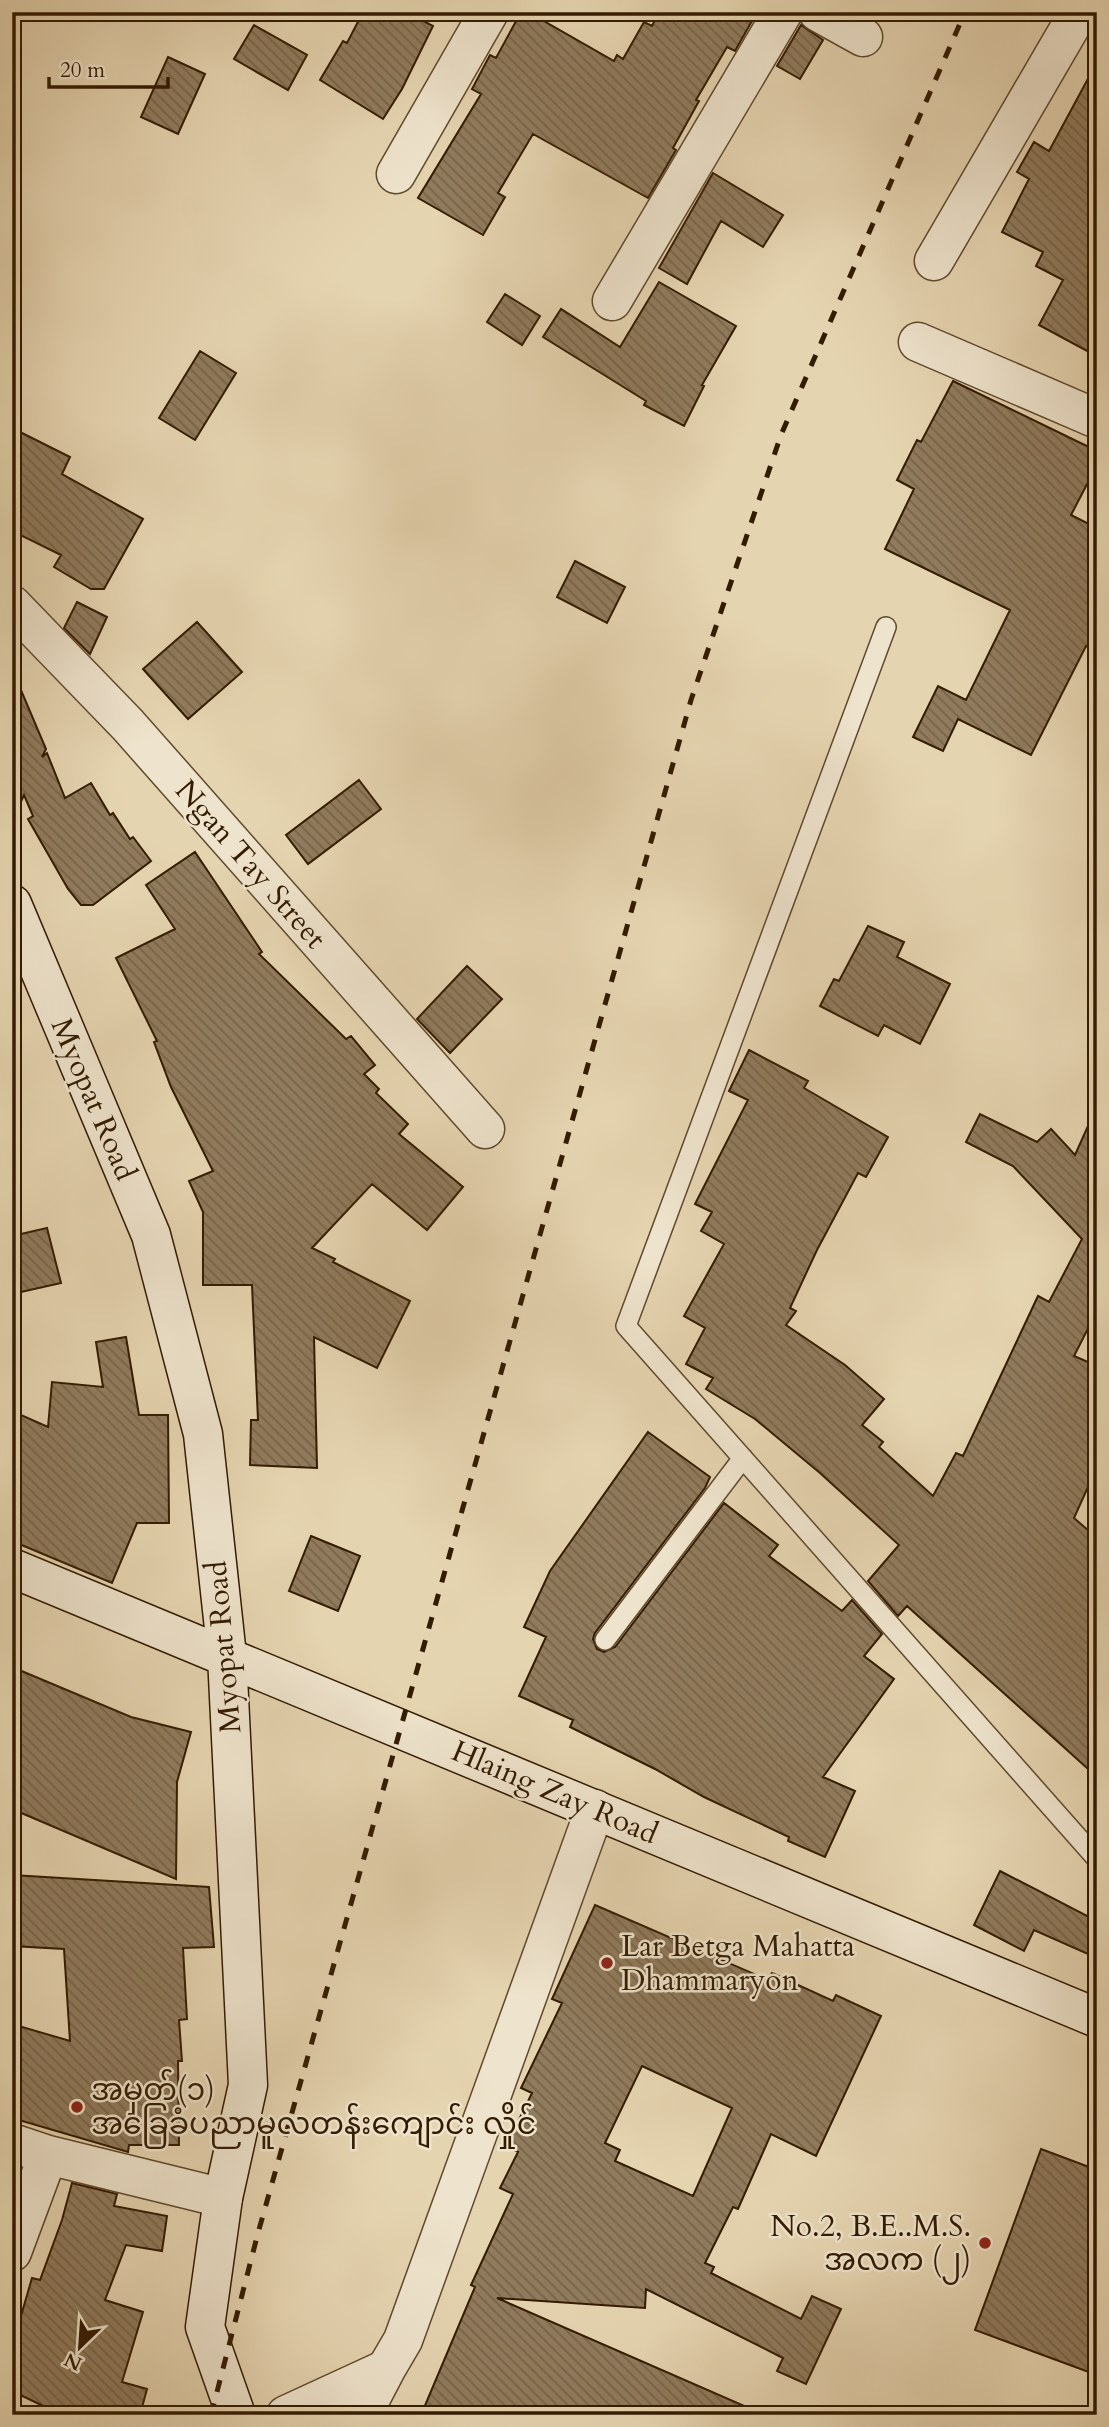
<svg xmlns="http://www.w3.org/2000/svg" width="1109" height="2427" viewBox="0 0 1109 2427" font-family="Cardo,'Noto Sans Myanmar',serif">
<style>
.building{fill:url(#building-back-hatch);stroke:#331b00;stroke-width:2;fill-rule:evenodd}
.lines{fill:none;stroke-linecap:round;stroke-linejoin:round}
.lane-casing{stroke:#60492c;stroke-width:22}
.street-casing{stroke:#60492c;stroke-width:41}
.secondary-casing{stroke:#331b00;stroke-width:41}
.lane{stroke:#eee3cc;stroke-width:19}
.street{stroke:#eee3cc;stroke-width:38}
.secondary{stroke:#eee3cc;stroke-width:38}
.rail{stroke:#331b00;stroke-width:5;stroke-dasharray:12 12;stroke-linecap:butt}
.poi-dot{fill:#8f2418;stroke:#eee3cc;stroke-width:2.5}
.labels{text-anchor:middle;stroke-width:5;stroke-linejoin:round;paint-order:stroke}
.street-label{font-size:30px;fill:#331b00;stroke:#eee3cc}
.poi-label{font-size:30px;fill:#331b00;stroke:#eee3cc;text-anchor:start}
</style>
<defs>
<pattern id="building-back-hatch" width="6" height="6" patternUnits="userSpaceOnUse" patternTransform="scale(1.75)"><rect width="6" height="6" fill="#907b5c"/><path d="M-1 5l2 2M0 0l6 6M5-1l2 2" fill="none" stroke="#76644a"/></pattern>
</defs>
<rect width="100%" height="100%" fill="#e5d4b0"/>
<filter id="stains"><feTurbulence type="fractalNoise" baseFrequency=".00286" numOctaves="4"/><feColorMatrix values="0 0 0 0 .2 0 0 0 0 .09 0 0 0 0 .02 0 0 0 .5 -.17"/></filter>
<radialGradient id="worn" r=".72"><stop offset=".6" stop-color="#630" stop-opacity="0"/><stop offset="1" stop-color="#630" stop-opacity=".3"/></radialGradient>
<path class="building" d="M363 12H406L433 26 402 89 383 119 320 80 343 41 347 43Z
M521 12H528L614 61 617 55 623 59 644 22 652 26 659 12H757L735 51 727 47 696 100 699 101 673 148 676 150 648 198 533 134 498 193 505 197 483 235 418 198 481 94 472 89 490 55 496 58Z
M254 25 307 55 288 90 234 59Z
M801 25 823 40 800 79 777 66Z
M168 57 205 74 178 134 141 117Z
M1097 62V335L1087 351 1039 325 1063 280 1036 266 1043 252 1002 232 1029 179 1017 172 1034 142 1049 151Z
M713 173 783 215 763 247 721 221 687 284 659 268Z
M659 282 736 326 702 385 704 386 684 426 644 405 646 401 543 337 561 309 620 347Z
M505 294 540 316 522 345 487 322Z
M200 351 236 373 195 440 159 418Z
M953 381 1097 451V465L1071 515 1097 528V651L1086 646 1031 755 958 719 943 751 913 737 938 686 966 700 1010 610 885 549 914 489 897 480 917 440 921 442Z
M12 428 70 457 62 474 143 519 104 589H91L54 567 61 555 12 531Z
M575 561 625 587 607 623 557 597Z
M77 602 107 617 90 654 64 628Z
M197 622 242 672 188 719 143 669Z
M12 669 46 749 42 757 47 753 65 798 91 783 110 815 113 813 130 839 133 837 151 861 93 905H81L68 889 28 819 33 816 24 795 12 821Z
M359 780 381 809 308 864 286 835Z
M195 852 262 952 259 954 346 1039 351 1036 375 1065 364 1074 379 1089 376 1093 408 1124 399 1134 463 1187 427 1230 372 1184 312 1248 335 1259 333 1262 410 1301 377 1368 314 1337 317 1468 250 1465 251 1420H258L252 1285H203V1212L189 1181 213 1171 171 1087 154 1042 157 1041 116 958 175 929 146 885Z
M868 926 904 942 897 957 950 984 920 1044 884 1025 878 1036 820 1006 834 979 839 981Z
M467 966 502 999 450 1053 417 1019Z
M749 1050 808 1081 804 1088 888 1137 866 1177 858 1173 817 1250 790 1308 796 1311 786 1325 845 1365 884 1399 862 1425 883 1442 879 1447 933 1496 956 1453 963 1456 1038 1296 1049 1302 1082 1239 1013 1166 966 1142 980 1114 1037 1142 1051 1129 1075 1155 1097 1106V1311L1074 1356 1097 1366V1467L1074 1518 1097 1538V1777L907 1606 898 1616 868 1581 899 1545 820 1473 755 1419 706 1389 713 1378 686 1364 705 1328 684 1316 724 1244 701 1231 712 1212 695 1204 748 1100 729 1091Z
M47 1228 61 1283 12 1294V1236Z
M126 1337 139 1415H168L169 1523H137L112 1583 12 1541V1411L48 1427 52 1382 103 1387 96 1342Z
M648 1432 710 1477 705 1488 595 1633 593 1639 597 1649 604 1652 615 1647 724 1503 778 1545 769 1556 842 1611 852 1600 882 1634 864 1656 894 1679 823 1777 855 1791 825 1857 788 1841 789 1837 704 1797 655 1769 570 1727 573 1720 519 1696 546 1637 524 1627 550 1571Z
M311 1536 360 1556 338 1611 289 1591Z
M12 1667 131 1717 191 1732 177 1782 176 1879 12 1809Z
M1000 1871 1097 1921V1958L1034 1930 1024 1951 974 1925Z
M12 1875 209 1887 214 1947 183 1948 187 2019 179 2020 182 2061H178L179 2145H129L128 2152 12 2118V2024L70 2041 64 1949 12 1946Z
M595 1905 768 1980 772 1973 833 2001 836 1995 881 2016 816 2156 771 2134 738 2209 733 2207 705 2263 714 2267 711 2273 801 2319 812 2296 841 2309 806 2384 777 2371 783 2358 646 2289 645 2308 497 2298 765 2415H421L475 2287 471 2285 513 2194 500 2188 518 2152 506 2146 532 2093 521 2088 562 2003 552 1999ZM642 2066 732 2108 693 2196 615 2161 620 2150 605 2143Z
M1041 2149 1097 2170V2375L975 2330Z
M72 2183 117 2194 114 2206 167 2216 162 2251 126 2245 105 2300 143 2312 122 2382 147 2389 140 2415H62L12 2391V2347L32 2278 40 2280 62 2220Z"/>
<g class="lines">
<g class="lane-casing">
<path id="lane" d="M886 627 626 1326 1097 1859
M605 1640 743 1458"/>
</g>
<g class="street-casing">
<path id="street" d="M818 12 863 37
M396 174 489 12
M934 261 1079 12
M612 301 783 12
M918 342 1097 419
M12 605 128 725 485 1129
M12 2143 48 2155 223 2198
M12 2252 48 2155
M286 2415 386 2369 403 2340 595 1809
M362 2415 386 2369"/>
</g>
<g class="secondary-casing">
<path id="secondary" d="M12 904 151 1235 203 1434 227 1656 248 2085 223 2198 205 2327 236 2415
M12 1568 1097 2018"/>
</g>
<use href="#lane" class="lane"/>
<use href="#street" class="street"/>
<use href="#secondary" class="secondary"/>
<path class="rail" d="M211 2415 258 2233 691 700 781 435 965 12"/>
</g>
<g class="poi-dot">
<circle cx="607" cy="1963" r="7"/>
<circle cx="77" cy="2107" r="7"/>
<circle cx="985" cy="2243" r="7"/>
</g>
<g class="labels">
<g class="street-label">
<text transform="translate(251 864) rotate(49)" y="10">Ngan Tay Street</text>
<text transform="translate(94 1099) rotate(67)" y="10">Myopat Road</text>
<text transform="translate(223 1647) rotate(-95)" y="10">Myopat Road</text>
<text transform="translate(555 1792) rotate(23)" y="10">Hlaing Zay Road</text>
</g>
<g class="poi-label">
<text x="621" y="1956">Lar Betga Mahatta<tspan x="621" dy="34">Dhammaryon</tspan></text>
<text x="91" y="2100">အမှတ်(၁)<tspan x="91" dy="34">အခြေခံပညာမူလတန်းကျောင်း လှိုင်</tspan></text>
<text x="971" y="2236" text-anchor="end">No.2, B.E..M.S.<tspan x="971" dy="34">အလက (၂)</tspan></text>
</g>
</g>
<rect width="1109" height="2427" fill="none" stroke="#e5d4b0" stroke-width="42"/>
<rect x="14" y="14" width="1081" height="2399" fill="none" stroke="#331b00" stroke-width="3.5"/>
<rect x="21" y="21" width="1067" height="2385" fill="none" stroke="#331b00" stroke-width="2"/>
<g transform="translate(80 2347) rotate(205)" stroke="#eee3cc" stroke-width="5" paint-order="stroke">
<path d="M0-5L12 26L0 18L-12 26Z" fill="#331b00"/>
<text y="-10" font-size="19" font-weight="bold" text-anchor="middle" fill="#331b00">N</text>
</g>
<path d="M49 77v10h119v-10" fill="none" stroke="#331b00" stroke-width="3.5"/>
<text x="60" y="77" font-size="21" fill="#331b00" stroke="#eee3cc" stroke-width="5" paint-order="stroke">20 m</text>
<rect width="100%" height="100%" filter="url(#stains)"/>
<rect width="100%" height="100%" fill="url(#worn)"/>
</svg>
